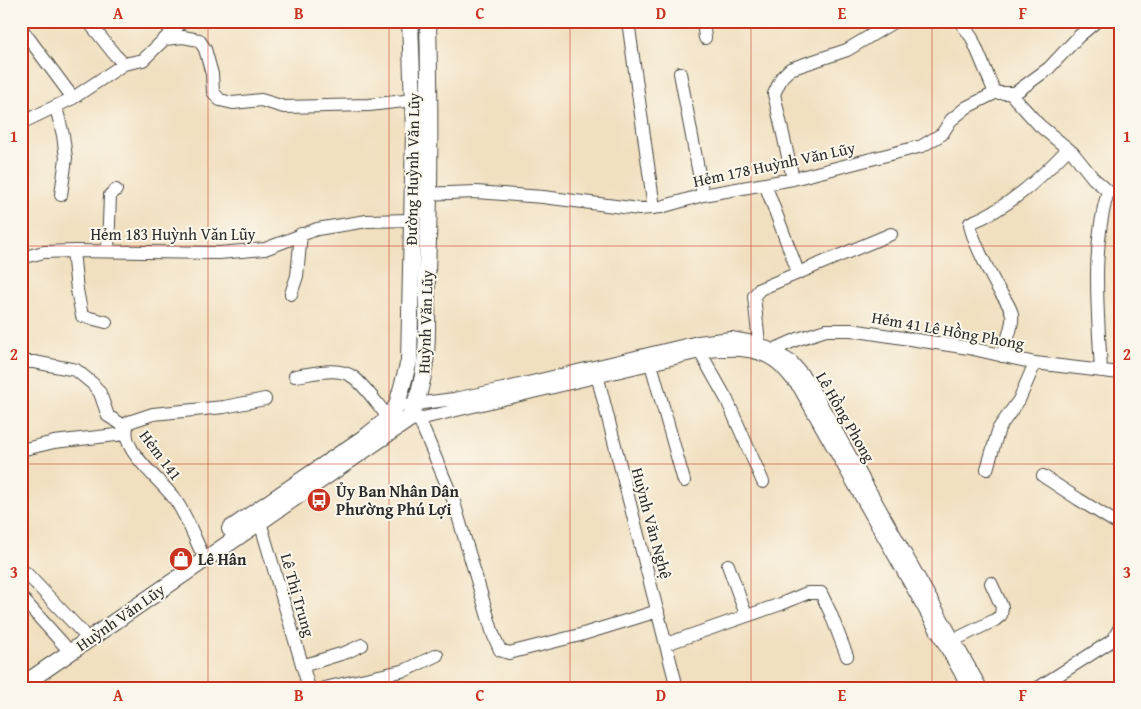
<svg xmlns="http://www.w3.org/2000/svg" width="1141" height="709" viewBox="0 0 1141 709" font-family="'Gentium Book Plus',serif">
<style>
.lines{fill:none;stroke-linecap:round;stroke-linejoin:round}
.minor-casing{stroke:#494641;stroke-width:14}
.major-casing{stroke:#494641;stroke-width:18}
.minor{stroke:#fff;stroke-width:12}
.major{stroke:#fff;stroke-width:16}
.grid{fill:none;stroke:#c8321e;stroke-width:1;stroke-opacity:0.55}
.labels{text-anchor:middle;stroke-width:4;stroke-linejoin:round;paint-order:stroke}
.street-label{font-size:16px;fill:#2b2b2b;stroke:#fbf7ec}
.poi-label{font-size:16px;font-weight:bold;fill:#2b2b2b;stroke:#fbf7ec;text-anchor:start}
.neatline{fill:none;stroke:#c8321e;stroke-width:2}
.grid-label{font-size:16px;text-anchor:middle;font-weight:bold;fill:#c8321e}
</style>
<rect width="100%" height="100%" fill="#fbf7ec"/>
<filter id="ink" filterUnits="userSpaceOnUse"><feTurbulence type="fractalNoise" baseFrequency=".02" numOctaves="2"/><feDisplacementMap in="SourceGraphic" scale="10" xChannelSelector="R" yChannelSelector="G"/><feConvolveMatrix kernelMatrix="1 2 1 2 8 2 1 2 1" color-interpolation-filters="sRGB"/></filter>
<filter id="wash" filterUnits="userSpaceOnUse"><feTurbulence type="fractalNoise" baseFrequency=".0096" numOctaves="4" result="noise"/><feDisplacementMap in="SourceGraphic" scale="20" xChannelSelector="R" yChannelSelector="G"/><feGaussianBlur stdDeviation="1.12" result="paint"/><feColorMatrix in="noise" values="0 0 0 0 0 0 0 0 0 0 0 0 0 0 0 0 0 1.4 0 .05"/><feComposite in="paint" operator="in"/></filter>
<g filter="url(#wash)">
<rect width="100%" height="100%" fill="#f1e0c0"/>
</g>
<g filter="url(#ink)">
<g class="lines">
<g class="minor-casing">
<path id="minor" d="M88 21 115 55 124 64 143 60 183 21
M628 21 654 208
M703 21 705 38
M960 21 972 38 995 93
M21 28 73 98
M165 39 183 37 199 40 205 49 212 74 213 92 220 100 233 103 261 100 284 107 369 105 413 100
M680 73 703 195
M1010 93 1039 125 1073 153 1093 178 1108 191C1091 250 1098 311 1101 371
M56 107 63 135 66 158 61 195
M21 123 73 98 124 64
M793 179 774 94 782 77 790 69 847 50 895 21
M765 184 798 272
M422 194 476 192 543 197 639 209 661 207 703 195 793 179 922 146 942 134 951 120 967 107 995 93H1015L1049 68 1079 36 1097 21
M108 250 110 195 116 190
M73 251 77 290 82 316 106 322
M21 258 44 252 73 251 219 253 265 249 317 229 367 221 411 220
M291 294 297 276 301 234
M759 343 754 296 760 289 891 234
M773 350 798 339 826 330H851L969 348 1035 363 1120 373
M700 352 727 400 763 482
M1002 356C1005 345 1014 324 1012 314 1010 305 1002 295 997 287 990 274 970 235 970 223 1009 208 1040 178 1068 149
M21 362H34L76 370 93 384 100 393 108 416 126 427
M651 364 684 481
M596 371 677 688
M295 376C312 374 338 366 353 377 364 384 379 407 389 418L408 420 419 419 700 352C726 349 757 346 778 364 786 371 792 380 799 387L969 688
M407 405 454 399 503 389 698 342 731 338 759 343 792 362 808 381 981 688
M419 419 453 499 493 634 500 650 509 653 580 635 658 611
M21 450 54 442 125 434
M987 469 999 428 1019 400 1035 363
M1043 476 1078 499 1120 525
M256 516 260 522 309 688
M200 549C193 534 187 518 178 504 166 482 114 449 129 422L153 414 224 407 265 399
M728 565 746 615
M21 570 26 573 82 632
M21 597 64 645
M954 640 995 620 1001 615 1002 607 991 583
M666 644 781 604 807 593H821L830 612 847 656
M302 666 347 652 362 645
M324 688 406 670 437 655
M1038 688 1113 640 1120 627"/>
</g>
<g class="major-casing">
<path id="major" d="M230 529 368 435 389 418 397 405 409 361 414 132 410 21
M21 686 408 420C433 371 426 324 427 272 430 188 430 105 428 21"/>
</g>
<use href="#minor" class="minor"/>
<use href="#major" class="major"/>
</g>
</g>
<path class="grid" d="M208 21V688M389 21V688M570 21V688M751 21V688M932 21V688M21 246H1120M21 464H1120"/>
<defs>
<g id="bus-disc" transform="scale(1.25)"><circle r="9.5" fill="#c8321e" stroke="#fbf7ec"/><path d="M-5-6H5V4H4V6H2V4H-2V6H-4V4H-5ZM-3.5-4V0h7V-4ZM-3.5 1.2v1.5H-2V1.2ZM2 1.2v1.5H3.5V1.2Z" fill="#fff"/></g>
<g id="shop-disc" transform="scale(1.25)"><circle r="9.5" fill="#c8321e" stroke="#fbf7ec"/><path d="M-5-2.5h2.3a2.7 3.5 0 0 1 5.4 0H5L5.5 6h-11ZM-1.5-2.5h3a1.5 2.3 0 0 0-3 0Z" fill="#fff"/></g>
</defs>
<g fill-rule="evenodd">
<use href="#bus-disc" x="319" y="500"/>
<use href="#shop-disc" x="181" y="559"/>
</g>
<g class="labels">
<g class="street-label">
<text transform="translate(774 164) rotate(-12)" y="6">Hẻm 178 Huỳnh Văn Lũy</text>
<text transform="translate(412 169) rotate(-89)" y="6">Đường Huỳnh Văn Lũy</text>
<text x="173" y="240">Hẻm 183 Huỳnh Văn Lũy</text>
<text transform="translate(425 322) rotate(-88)" y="6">Huỳnh Văn Lũy</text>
<text transform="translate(948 330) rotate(10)" y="6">Hẻm 41 Lê Hồng Phong</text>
<text transform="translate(846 417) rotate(60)" y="6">Lê Hồng Phong</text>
<text transform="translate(161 455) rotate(53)" y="6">Hẻm 141</text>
<text transform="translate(652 523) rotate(75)" y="6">Huỳnh Văn Nghệ</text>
<text transform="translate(298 595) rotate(74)" y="6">Lê Thị Trung</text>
<text transform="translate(120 617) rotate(-35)" y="6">Huỳnh Văn Lũy</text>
</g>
<g class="poi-label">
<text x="336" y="497">Ủy Ban Nhân Dân<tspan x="336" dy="18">Phường Phú Lợi</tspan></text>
<text x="198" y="565">Lê Hân</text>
</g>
</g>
<rect width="1141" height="709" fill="none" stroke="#fbf7ec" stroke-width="55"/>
<rect x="28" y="28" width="1086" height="654" class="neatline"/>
<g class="grid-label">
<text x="118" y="19">A</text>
<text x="299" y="19">B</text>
<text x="480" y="19">C</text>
<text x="661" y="19">D</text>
<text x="842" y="19">E</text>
<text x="1023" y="19">F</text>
<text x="14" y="142">1</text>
<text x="1127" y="142">1</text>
<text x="14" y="360">2</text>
<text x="1127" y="360">2</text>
<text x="14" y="578">3</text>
<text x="1127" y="578">3</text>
<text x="118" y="701">A</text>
<text x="299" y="701">B</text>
<text x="480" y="701">C</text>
<text x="661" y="701">D</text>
<text x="842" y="701">E</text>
<text x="1023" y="701">F</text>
</g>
</svg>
